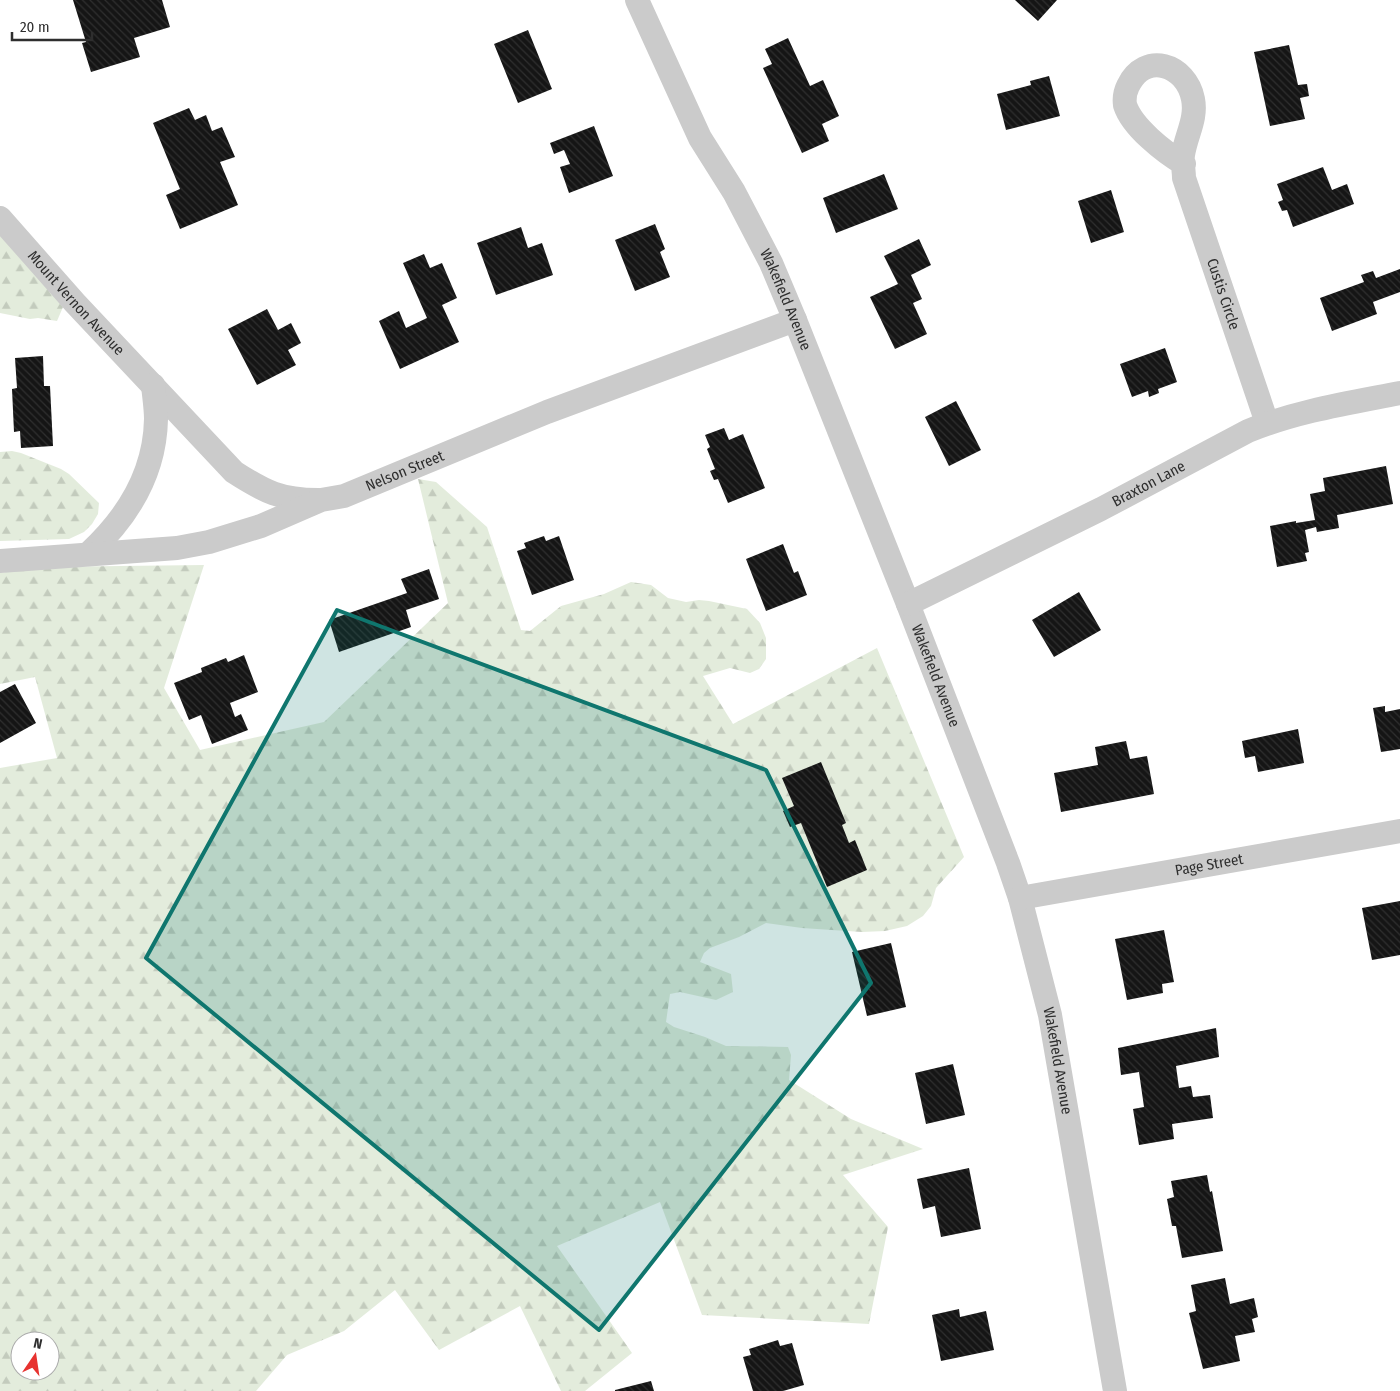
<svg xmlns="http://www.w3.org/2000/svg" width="1400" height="1391" viewBox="0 0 1400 1391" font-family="'Fira Sans Condensed',sans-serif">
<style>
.forest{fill:url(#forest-firs);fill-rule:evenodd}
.building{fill:url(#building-back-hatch)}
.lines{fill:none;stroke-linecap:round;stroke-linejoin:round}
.street{stroke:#cbcbcb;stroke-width:24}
.marked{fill:#0f766e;fill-opacity:0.2;stroke:#0f766e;stroke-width:4;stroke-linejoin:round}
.labels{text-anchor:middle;stroke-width:5;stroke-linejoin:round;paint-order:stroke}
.street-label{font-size:15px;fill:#2e2e2e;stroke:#fff}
</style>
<defs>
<pattern id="forest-firs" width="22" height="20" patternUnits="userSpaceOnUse" patternTransform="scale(1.25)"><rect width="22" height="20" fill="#e3ecdc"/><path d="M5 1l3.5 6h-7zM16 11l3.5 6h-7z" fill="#c3cbbd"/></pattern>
<pattern id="building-back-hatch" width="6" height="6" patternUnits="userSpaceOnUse" patternTransform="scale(1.25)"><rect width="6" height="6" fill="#151515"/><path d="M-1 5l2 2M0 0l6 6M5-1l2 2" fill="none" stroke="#2f2f2f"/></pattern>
</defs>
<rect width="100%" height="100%" fill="#fff"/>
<path class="forest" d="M0 230 63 307 57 321 38 318 30 319 0 313Z
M12 451 21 453 61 469 69 474 99 503 98 514 92 524 84 532 69 539 0 541V452Z
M418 479 436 482 487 527 521 630 530 631 561 606 604 594 631 582 651 585 668 598 686 602 699 600 709 601 747 609 760 623 766 638V659L759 669 750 673 730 668 703 676 733 724 877 648 964 857 936 888 931 906 923 916 907 926 885 931 862 932 802 928 766 923 739 937 710 948 704 953 700 962 731 974 733 992 716 1000 680 992 670 994 666 1022 674 1027 705 1037 726 1046 788 1047 791 1055 789 1080 851 1119 923 1149 843 1175 888 1227 869 1324 702 1315 660 1202 557 1246 632 1353 585 1391H561L520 1306 439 1350 395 1290 344 1331 287 1355 256 1391H0V768L57 758 35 677 0 684V573L37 567 204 565 164 688 200 750 324 722 448 603ZM20 1341H50V1371H20Z"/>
<path class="building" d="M73 0H162L170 27 134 38 140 57 91 72 82 43 86 42Z
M1015 0H1057L1038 21Z
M528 30 552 89 518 103 494 44Z
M788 38 810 86 823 80 839 116 822 124 829 141 802 153 763 68 772 64 765 49Z
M1289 45 1298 85 1307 84 1309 96 1300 98 1305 119 1270 126 1254 52Z
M1049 76 1060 116 1006 130 997 94 1031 85 1030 81Z
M189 108 195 120 206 115 212 131 222 127 235 157 220 162 238 205 180 229 166 195 180 189 153 123Z
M594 126 613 176 569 193 560 167 570 164 564 150 554 154 550 143Z
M1323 167 1332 190 1347 184 1354 204 1293 227 1287 210 1282 211 1278 202 1283 200 1277 184Z
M884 174 898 209 836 233 823 198Z
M1111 190 1124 232 1091 243 1078 201Z
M655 224 665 249 660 252 670 277 635 291 615 240Z
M521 227 528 248 542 243 553 275 496 295 477 243Z
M919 239 931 265 911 275 922 299 913 303 927 334 895 349 870 297 898 284 884 256Z
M424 254 430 268 442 263 457 298 442 305 459 342 400 369 379 321 399 311 406 328 427 318 403 263Z
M1400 269V292L1373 302 1377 314 1332 331 1320 298 1364 282 1361 275 1373 271 1376 278Z
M267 309 278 330 291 323 301 343 288 350 296 365 257 385 228 329Z
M1165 348 1177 382 1158 389 1159 393 1149 397 1148 391 1132 397 1120 364Z
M43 356 44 386H50L53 446 21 448 20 431 14 432 12 389 17 388 15 358Z
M956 401 981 450 949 466 925 417Z
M724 428 729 440 743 434 765 488 728 503 718 479 714 480 710 471 715 469 707 449 710 447 705 435Z
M1386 466 1393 504 1337 515 1339 528 1317 532 1316 527 1305 530 1309 552 1305 553 1307 561 1277 567 1270 526 1296 521V523L1315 520 1310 494 1325 491 1323 478Z
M544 536 546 541 559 536 574 580 532 595 517 551 526 548 524 543Z
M783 544 794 573 798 571 807 595 766 611 746 559Z
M429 569 439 599 406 610 411 627 339 652 329 620 407 593 401 579Z
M1079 592 1101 630 1054 657 1032 620Z
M244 655 258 692 230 703 235 717 241 714 248 730 212 744 201 715 189 720 174 683 202 672 201 668 226 658 228 662Z
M15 684 36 723 0 743V692Z
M1385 706V712L1400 709V749L1381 752 1373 708Z
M1298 729 1304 763 1258 772 1255 756 1245 758 1242 741Z
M1126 741 1130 759 1147 756 1154 794 1061 812 1054 773 1098 765 1095 747Z
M821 762 846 823 842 825 849 843 855 840 867 870 827 887 801 823 790 827 783 811 794 806 782 778Z
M1400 901V955L1372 960 1362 908Z
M1164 930 1174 982 1162 984 1163 993 1127 1000 1115 939Z
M891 943 906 1007 867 1016 852 952Z
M1216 1028 1219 1057 1176 1066 1179 1088 1191 1086 1193 1097 1210 1095 1213 1118 1172 1124 1174 1139 1139 1145 1133 1109 1144 1107 1139 1072 1121 1075 1118 1048Z
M953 1064 965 1115 926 1124 915 1073Z
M969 1168 981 1229 941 1237 935 1206 923 1209 917 1179Z
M1207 1175 1210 1192 1212 1191 1223 1251 1182 1258 1176 1226H1172L1167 1199 1174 1197 1171 1181Z
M1225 1278 1230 1304 1254 1298 1258 1317 1252 1319 1255 1332 1235 1336 1240 1361 1203 1369 1189 1313 1196 1311 1191 1285Z
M959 1309 960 1317 986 1311 994 1350 941 1361 932 1315Z
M778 1340 780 1346 792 1343 804 1385 783 1391H753L743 1357 751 1355 749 1349Z
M651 1381 654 1391H615V1390Z"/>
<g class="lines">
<g class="street">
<path id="s1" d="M637 0 700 138 734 192 771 263 795 320 908 604 1008 863 1020 898 1050 1015 1115 1391"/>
<path id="s2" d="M1184 164C1164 152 1132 127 1125 105 1124 98 1125 92 1128 86 1145 51 1186 64 1193 99 1197 119 1186 135 1183 155 1182 162 1184 171 1184 178L1267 423"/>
<path id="s3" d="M0 218 75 303 234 472C265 492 281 500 318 500"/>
<path d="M89 553C128 517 155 473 156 419 156 408 154 396 153 385"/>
<path id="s4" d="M0 561 177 548 209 542 261 526 321 500 344 496 547 412 795 320"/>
<path id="s5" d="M908 604 1101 509 1248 431C1297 411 1349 403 1400 393"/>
<path id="s6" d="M1020 898 1400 831"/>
</g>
</g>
<path class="marked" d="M337 610 766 770 871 983 599 1330 146 958Z"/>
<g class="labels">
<g class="street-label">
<text dy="5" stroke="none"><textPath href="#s2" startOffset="398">Custis Circle</textPath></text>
<text dy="5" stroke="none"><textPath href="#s1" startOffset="335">Wakefield Avenue</textPath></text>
<text dy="5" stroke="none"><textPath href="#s3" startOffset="114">Mount Vernon Avenue</textPath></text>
<text dy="5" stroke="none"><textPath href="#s4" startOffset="419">Nelson Street</textPath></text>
<text dy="5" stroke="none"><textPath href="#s5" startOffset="269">Braxton Lane</textPath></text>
<text dy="5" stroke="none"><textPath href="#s1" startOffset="740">Wakefield Avenue</textPath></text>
<text dy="5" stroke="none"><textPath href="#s6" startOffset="192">Page Street</textPath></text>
<text dy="5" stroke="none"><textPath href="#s1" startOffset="1145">Wakefield Avenue</textPath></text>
</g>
</g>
<g transform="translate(35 1356) rotate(13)"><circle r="24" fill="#ffffff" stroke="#ababab"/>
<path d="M0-4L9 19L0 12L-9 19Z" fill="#e7322f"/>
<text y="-8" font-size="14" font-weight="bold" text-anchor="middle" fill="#2e2e2e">N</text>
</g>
<path d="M12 32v8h80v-8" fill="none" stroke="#2e2e2e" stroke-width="2.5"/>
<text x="20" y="32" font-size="15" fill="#2e2e2e" stroke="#ffffff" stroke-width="4" paint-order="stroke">20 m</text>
</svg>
